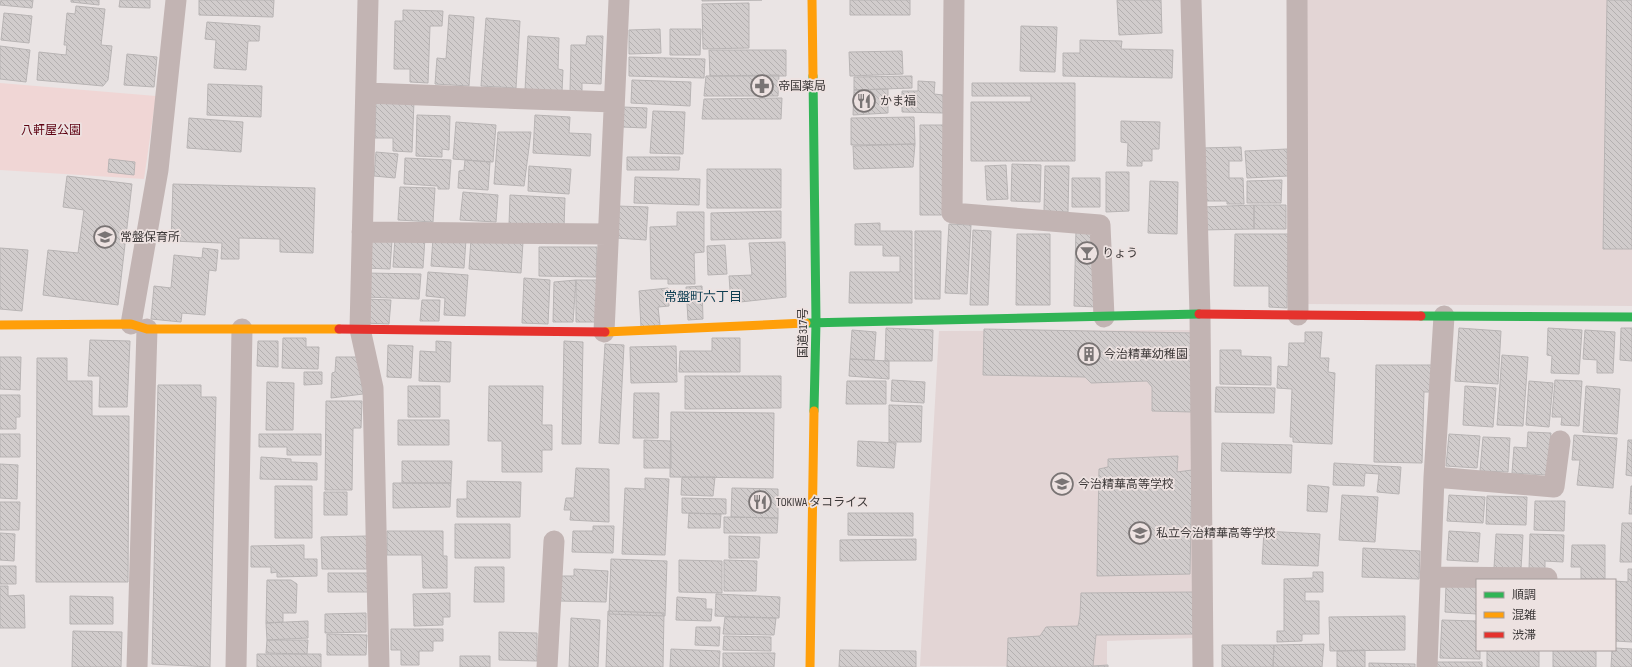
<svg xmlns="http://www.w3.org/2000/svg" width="1632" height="667" viewBox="0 0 1632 667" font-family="'Sofia Sans Condensed','Noto Sans JP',sans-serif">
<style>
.built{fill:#e3d5d5}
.park{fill:#f0d6d5}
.building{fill:url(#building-back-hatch);stroke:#b8b4b4}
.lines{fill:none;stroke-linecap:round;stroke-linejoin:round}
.street{stroke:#c2b4b3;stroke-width:21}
.fast{stroke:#30b455;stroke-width:9}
.slow{stroke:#ff9f0a;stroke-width:9}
.jam{stroke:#e5322d;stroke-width:9}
.labels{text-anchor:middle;stroke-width:3.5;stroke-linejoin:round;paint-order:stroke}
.poi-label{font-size:12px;fill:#3c3838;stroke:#ede2e1;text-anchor:start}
.park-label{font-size:12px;fill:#5e0212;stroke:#ede2e1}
.street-label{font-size:12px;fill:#3c3838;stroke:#ede2e1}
.neighbourhood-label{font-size:13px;fill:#0e3e52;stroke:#ede2e1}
</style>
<defs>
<pattern id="building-back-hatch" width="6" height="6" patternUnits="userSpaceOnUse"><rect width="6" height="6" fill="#d1cccc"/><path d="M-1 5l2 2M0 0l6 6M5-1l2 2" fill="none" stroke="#b4b0b0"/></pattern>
</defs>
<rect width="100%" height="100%" fill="#eae4e4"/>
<path class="built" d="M1306 0H1632V306L1305 304Z
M1193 330 1196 638 1107 641V667L920 666 939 331Z"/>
<path class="park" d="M0 83 156 96 144 179 0 170Z"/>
<path class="building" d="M1 0H33L32 8 0 5Z
M71 0H99V5L71 2Z
M120 0H150V8L119 7Z
M199 0H274L273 17 199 15Z
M702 0H762L702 1Z
M850 0H910V15H850Z
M1117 0H1161L1162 33 1119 35Z
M1607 0H1632V249H1603Z
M749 3V48L703 49 702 4Z
M76 6 105 9 101 45 112 46 108 80 103 86 37 80 39 52 66 55 67 45H64L67 13 75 14Z
M403 10 443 11 442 26H430L428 83 410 82V69H394L395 21H403Z
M4 13 32 16 29 43 1 40Z
M449 15 474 17 469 86 435 84 437 58 446 59Z
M486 18 520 21 516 88 481 86Z
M207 22 260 26 259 41H248L246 70 214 68 216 40 205 39Z
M1021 26 1057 27 1055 72 1020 71Z
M660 29 661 53 629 54V30Z
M670 29H701L700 55H670Z
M528 36 559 38 558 69 563 70 562 92 525 90Z
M587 36H603L601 84 582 83V94L570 93 571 45H586Z
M1080 40 1122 41 1121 49 1173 50 1172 78 1063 76V53H1080Z
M0 46 30 50 26 82 0 79Z
M709 50H786V76H710Z
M902 51 903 74 850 76 849 52Z
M127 54 157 57 154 87 124 85Z
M629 57 705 59 704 78 629 76Z
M779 75 778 96H704L706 76Z
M912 76V88L854 90V77Z
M632 80 691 82 690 106 631 103Z
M918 81 935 82 934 94 943 95V113L902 112V91H918Z
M972 83H1075V161H971V102H1031V96H972Z
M208 84 262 86 261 117 207 115Z
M888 89V113L853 115 854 90Z
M782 98 781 119H702L704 99Z
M376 100 414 101 412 152 393 151V138H375Z
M623 107 647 108 646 128 622 127Z
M653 111 685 112 683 154 650 153Z
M417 115 450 116 449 150 442 149V157L416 156Z
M535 115 570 117 569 133 591 134 590 156 533 153Z
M914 117 915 144 851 145V118Z
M189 118 243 122 241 152 187 148Z
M1121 121 1160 122 1159 149H1152V161H1142V166H1127L1128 143 1121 142Z
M456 122 496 125 493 162 453 159Z
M920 125H944V215H920Z
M498 132H531L524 186 494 184Z
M915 144 913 167 854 169 853 146Z
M1241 147 1242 161H1229V178H1243L1244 204H1227V201H1207L1202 148Z
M1287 149 1288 176 1247 178 1245 151Z
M376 152 398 154 395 178 374 176Z
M627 157H680L679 170H627Z
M405 158 451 160 449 189H438V186L404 184Z
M109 159 135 162 134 175 108 172Z
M465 160 490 162 488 190 458 188 459 171 464 170Z
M1012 164 1041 165 1040 202 1011 201Z
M1006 165 1008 199 987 200 985 166Z
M529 166 571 169 569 194 528 191Z
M1045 166H1069L1068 212 1044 211Z
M707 169H781V208H707Z
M1106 172H1129V211L1106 212Z
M67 176 132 184 118 305 43 295 48 250 78 253 84 210 63 207Z
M635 177 700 179 699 205 634 203Z
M1072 178H1100V207H1072Z
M1282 180 1281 203H1247V181Z
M1150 181 1178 182 1177 234 1148 233Z
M173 184 315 188 313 253 280 252V239L239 238V259H221L222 243 171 241Z
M400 187 435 188 433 222 398 220Z
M463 192 498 195 496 222 460 220Z
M510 195 565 198 564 228 509 225Z
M1254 205H1286V229H1254Z
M1254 205V229L1201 230 1202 207Z
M617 206 648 207 646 240 616 238Z
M781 211V238L711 240V213Z
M677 212H704V252L694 253 695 284H668V279H651L650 227 677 226Z
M880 223V231H912V303H849L850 272H900V256H883V245H855V224Z
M949 224 971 225 967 294 945 293Z
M973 230 991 231 988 305H970Z
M1076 230H1098L1097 307 1074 306Z
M915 231H941L940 299H915Z
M1017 234H1050V305H1016Z
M1235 234H1288L1287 308 1269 307V286H1234Z
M367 238 392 240 390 269 364 268Z
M395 238H425L423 268 393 267Z
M433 238 466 240 464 268 431 266Z
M471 239 523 242 521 273 469 269Z
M785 242 786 297 731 303 729 276 752 275 749 243Z
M725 245 727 274 708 275 707 246Z
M539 247H597L596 277 539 276Z
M0 248 28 250 22 311 0 309Z
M203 248 218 250 216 271 209 270 205 315 182 313 181 322 151 319 154 286 171 288 174 255 202 258Z
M428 272 468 275 465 316 444 315 445 298 426 296Z
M366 273 421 274 419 299 365 297Z
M524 278 550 280 548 324 522 323Z
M576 280H597V322H576Z
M576 280 573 322H553L554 282Z
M702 286 703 319 688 320 686 287Z
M668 288 669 306 658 307 660 325 641 327 639 291Z
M365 299 391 300 389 324 363 323Z
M422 300H440L439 321H420Z
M886 328 933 330 932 361H885Z
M1459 328 1501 331 1498 384 1455 381Z
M1548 328 1582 330 1579 374 1551 373 1552 356 1547 355Z
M1621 328H1632V361L1620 360Z
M984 329 1194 333 1192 412 1152 411V387L1147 381 1091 383 1085 377 983 375Z
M852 330 876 332 874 360 850 359Z
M1585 330 1615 332 1613 373H1597V360L1583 359Z
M1305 332H1322L1320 358H1329L1328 372 1335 373 1332 444 1293 442V437H1290L1292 389 1277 388 1278 366 1288 367 1289 343H1305Z
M283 338H306V347H319L318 369 282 368Z
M712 338H740V372H679L680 351H712Z
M90 340 130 341 127 407H99L100 376H88Z
M258 341H278V367L257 366Z
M436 341 451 342 450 382 419 381 420 351 436 352Z
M564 341 583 342 581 444H562Z
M605 344 624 345 619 444 599 443Z
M388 345 413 346 411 378 387 377Z
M676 346 677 382 631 383 630 347Z
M1220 350H1241V356L1271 357V385L1220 384Z
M1502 355 1528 357 1523 426 1497 425Z
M0 357H21L20 390 0 389Z
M336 357H358L363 394 331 398 332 373 335 372Z
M37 358H67V381H92V416H129L128 582H36Z
M850 359 889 361V379L849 376Z
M1376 365H1434L1433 392H1424L1422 463 1374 462Z
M304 372H322V384L304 385Z
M685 376H781V408L685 409Z
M892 380 925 382 924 403 891 401Z
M1555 380 1582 381 1579 426 1561 425 1562 417H1552Z
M847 381H886V404H846Z
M1529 381 1553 383 1549 427 1526 425Z
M267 382 294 383 293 430H266Z
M158 385H201V397H216L210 667 152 664Z
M408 386H440V417H408Z
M489 386H543L542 425H552V450H542V472H502V441H488Z
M1465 386 1496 388 1493 427 1463 425Z
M1586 386 1620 389 1617 434 1583 432Z
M1216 387 1275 388 1274 413 1215 412Z
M634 393H659L658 438H633Z
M0 395H20V417H16V429H0Z
M326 401H362L361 428H353L352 490H325Z
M889 405 922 406 921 442H889Z
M671 412 774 413 773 478 670 477Z
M398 420H449V445H398Z
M1528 432 1551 433 1547 475 1512 473 1514 447 1527 448Z
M0 434H20V457H0Z
M259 434H321V455H287V447H259Z
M1449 434 1480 436 1477 468 1446 466Z
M1574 435 1617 438 1613 488 1577 485 1580 460H1572Z
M1483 437 1510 438 1508 472 1480 471Z
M644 440 671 441V468H644Z
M1628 440H1632V476L1626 475Z
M858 441 896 443 894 468 857 466Z
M1222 443 1292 445 1291 473 1221 471Z
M1178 456 1177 472 1192 470 1190 574 1097 576 1099 469 1108 467V459Z
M261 457 291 459V462L317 463V480L260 479Z
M402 461H452L451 483H402Z
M1334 463 1401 467 1399 494 1377 492 1379 474 1365 473 1364 486 1333 485Z
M0 464 18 465 17 499 0 498Z
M576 468 609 469V522L570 520 571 510H564L566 498H574Z
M682 477H715L713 496 681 495Z
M645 478 669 479 665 555 622 554 625 488 645 489Z
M467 481 521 482 520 517H457V499H467Z
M393 483H451L450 507 393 508Z
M1308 485 1329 487 1327 512 1307 511Z
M275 486H312V538H275Z
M1631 486H1632V514H1629Z
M732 488 778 489V518L731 517Z
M324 492H347V515H324Z
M1342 495 1378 497 1375 542 1339 540Z
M1449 495 1485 497 1483 523 1447 521Z
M1487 496 1527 497 1526 525 1486 524Z
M682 498 726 499V514L682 513Z
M1535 501H1565L1564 531 1534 530Z
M0 502H20L19 530H0Z
M689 513 721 514 720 528H688Z
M848 513H913V536L848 535Z
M724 517 778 518 777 533H724Z
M1622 523H1632V562H1620Z
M455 524H510V558H455Z
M593 526H614L613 553 572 552 573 531H593Z
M387 531H443V556H447V588H423L422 555H387Z
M1264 531 1320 534 1318 566 1262 564Z
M1449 531 1480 533 1478 562 1447 560Z
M0 533 15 534 14 561 0 560Z
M1496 534 1523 535 1521 569 1494 568Z
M1530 534 1564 535 1563 562 1545 561V570H1529Z
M367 536V569H322L321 537Z
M729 536 760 537 759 558H729Z
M916 539V560L840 561V540Z
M304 545V559H317V576L277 577V572L271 573V567H251V546Z
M1572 545H1605V579H1581V567H1571Z
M1363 548 1420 551 1419 579 1362 577Z
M611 559 667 561 665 616 609 614Z
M679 560 722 561V593L679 592Z
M724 560 757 561 756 591H724Z
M0 566H16V584H0Z
M475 567H504V602H474Z
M574 569 608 571 606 602 559 601 562 576H574Z
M1628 569H1632V642L1615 641V581L1628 582Z
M1313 572H1323V592H1305V601H1319V634H1302V641L1277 642V631H1284V579L1313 578Z
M328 573H370V592H328Z
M267 580H291L297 584 296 613H283V622L266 623Z
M1446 584 1477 585V614L1445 612Z
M0 586H8V596L24 595 25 628H0Z
M1194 592 1193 634 1096 635 1093 666 1108 665V667H1007L1008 638 1040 636 1046 627 1078 626 1080 615 1081 593Z
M450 593V617H443V625L414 626 413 594Z
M716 594 780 597 779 618 715 616Z
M70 596 113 597V624H70Z
M677 597 706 599V609H712L711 621 676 620Z
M608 611 664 613 663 667H606Z
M366 613V632L325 633V614Z
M1405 616V650L1330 651 1329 617Z
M725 617 776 618 774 635 723 634Z
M571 618 600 620 598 667H569Z
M1442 620 1477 621V650H1480V659L1440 658Z
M308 621V638L267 640 266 623Z
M696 627H720L719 646 695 645Z
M391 629H443V641H433V651H419V665H401V650H391Z
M73 631 122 632 121 667H72Z
M499 632 537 633V661L499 660Z
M327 634 367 635 366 655H327Z
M724 636 771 637V651L723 650Z
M267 640H308L307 654 266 653Z
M1324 644 1322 667H1273L1274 645Z
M1222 645H1274L1273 667H1222Z
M1615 648 1632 649V667H1611L1612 650H1615Z
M671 649 720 651 719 667H670Z
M840 650 916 651V667H839Z
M1365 650V667H1337V651Z
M1487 650H1539V667H1487Z
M1553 650H1596V667H1553Z
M723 653H775L774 667H723Z
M257 654H321V667H257Z
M460 656H490V667H460Z
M1430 662H1482V667H1430Z
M1369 663 1415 664V667H1369Z"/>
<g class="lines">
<path class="street" d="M368 0 360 329 373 388 379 667
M954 0 952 213 1100 225 1104 317
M1191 0 1200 314 1203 667
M1297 0 1298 315
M366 93 614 102
M362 232 609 234
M131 324 158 170 176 0
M604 332 619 0
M1434 477 1554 487 1560 441
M1430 577 1547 578
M137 667 147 329
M236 667 242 329
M547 667 554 541
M1427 667 1434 477 1444 316"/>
<path class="fast" d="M813 76 816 322 814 411
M1421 316 1632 317
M806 323 1199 314"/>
<path class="slow" d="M812 0 813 76
M0 325 131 324 147 329H339
M605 332 806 323
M810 667 814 411"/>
<path class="jam" d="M1199 314 1421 316
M339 329 605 332"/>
</g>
<defs>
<g id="pharmacy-ring" transform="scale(1.15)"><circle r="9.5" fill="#ede2e1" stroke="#797474" stroke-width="1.5"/><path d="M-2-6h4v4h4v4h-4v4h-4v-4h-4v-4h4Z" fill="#797474"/></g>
<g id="restaurant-ring" transform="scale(1.15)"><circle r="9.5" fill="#ede2e1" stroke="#797474" stroke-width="1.5"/><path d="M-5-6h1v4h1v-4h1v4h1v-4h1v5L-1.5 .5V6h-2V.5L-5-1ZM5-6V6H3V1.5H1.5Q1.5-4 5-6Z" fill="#797474"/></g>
<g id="school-ring" transform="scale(1.15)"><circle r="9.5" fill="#ede2e1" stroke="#797474" stroke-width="1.5"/><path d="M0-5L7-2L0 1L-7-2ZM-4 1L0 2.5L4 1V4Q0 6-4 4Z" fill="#797474"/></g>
<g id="bar-ring" transform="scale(1.15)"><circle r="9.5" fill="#ede2e1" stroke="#797474" stroke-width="1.5"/><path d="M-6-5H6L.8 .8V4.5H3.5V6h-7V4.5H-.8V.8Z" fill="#797474"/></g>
<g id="building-ring" transform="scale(1.15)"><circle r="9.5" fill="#ede2e1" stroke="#797474" stroke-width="1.5"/><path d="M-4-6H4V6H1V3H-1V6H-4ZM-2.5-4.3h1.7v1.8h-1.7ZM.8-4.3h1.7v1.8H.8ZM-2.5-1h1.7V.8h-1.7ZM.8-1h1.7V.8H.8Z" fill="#797474"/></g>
</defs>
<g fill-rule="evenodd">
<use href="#pharmacy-ring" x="762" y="86"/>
<use href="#restaurant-ring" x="864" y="101"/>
<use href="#school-ring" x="105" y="237"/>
<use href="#bar-ring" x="1087" y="253"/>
<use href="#building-ring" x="1089" y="354"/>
<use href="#school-ring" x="1062" y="484"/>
<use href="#restaurant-ring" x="760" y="502"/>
<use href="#school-ring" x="1140" y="533"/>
</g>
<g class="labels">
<g class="poi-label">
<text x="778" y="90">帝国薬局</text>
<text x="880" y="105">かま福</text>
<text x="120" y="241">常盤保育所</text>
<text x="1102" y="257">りょう</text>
<text x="1104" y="358">今治精華幼稚園</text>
<text x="1078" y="488">今治精華高等学校</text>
<text x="776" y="506">TOKIWA タコライス</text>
<text x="1156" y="537">私立今治精華高等学校</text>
</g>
<g class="park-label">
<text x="51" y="134">八軒屋公園</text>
</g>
<g class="street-label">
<text transform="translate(803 333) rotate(-90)" y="4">国道317号</text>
</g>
<g class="neighbourhood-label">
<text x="703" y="301">常盤町六丁目</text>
</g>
</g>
<rect x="1476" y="579" width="140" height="72" fill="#ede2e1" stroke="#a69e9d"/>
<rect x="1484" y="592" width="20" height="6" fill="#30b455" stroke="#a69e9d"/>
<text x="1512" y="599" font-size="12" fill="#3c3838">順調</text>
<rect x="1484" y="612" width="20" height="6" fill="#ff9f0a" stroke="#a69e9d"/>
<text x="1512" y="619" font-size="12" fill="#3c3838">混雑</text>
<rect x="1484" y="632" width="20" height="6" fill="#e5322d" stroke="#a69e9d"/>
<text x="1512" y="639" font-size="12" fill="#3c3838">渋滞</text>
</svg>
